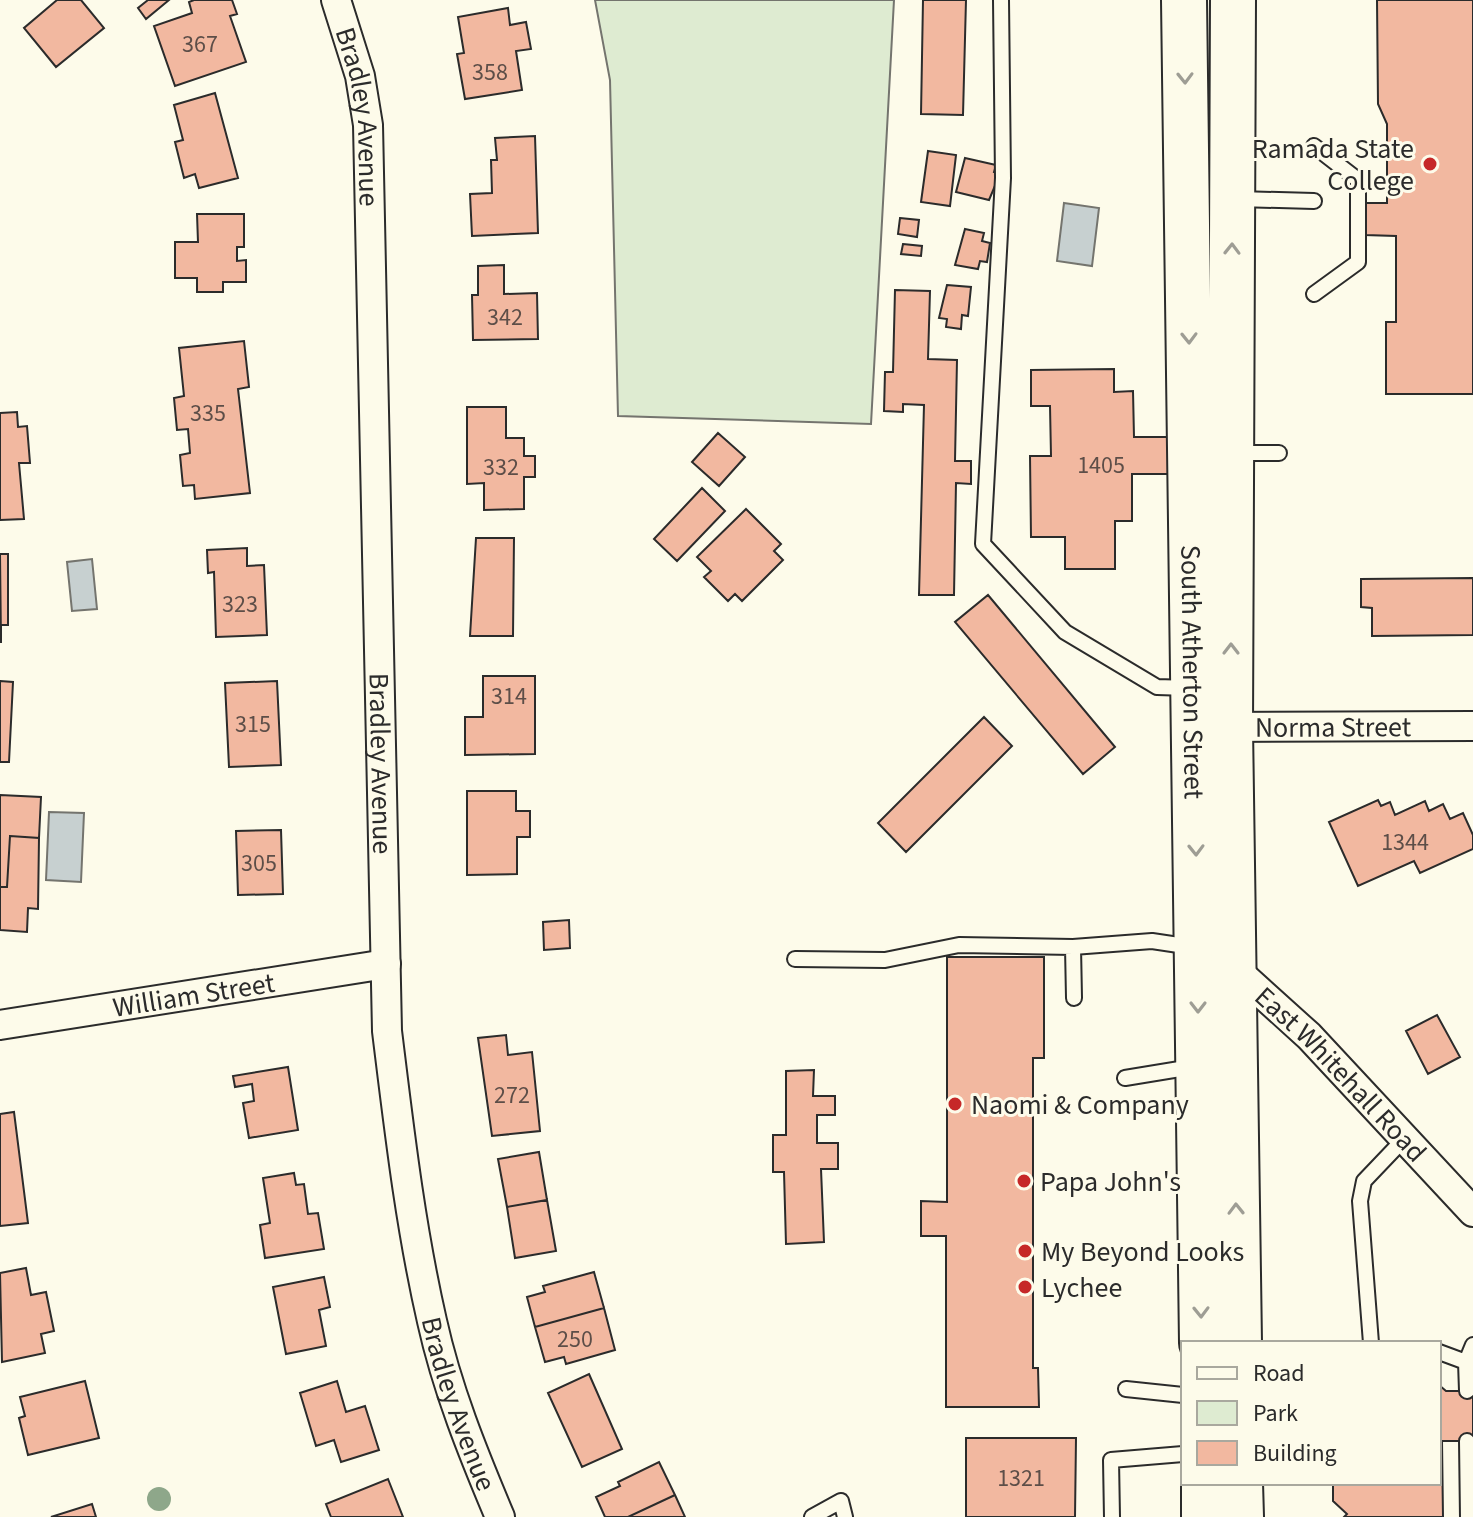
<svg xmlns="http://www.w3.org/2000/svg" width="1473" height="1517" viewBox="0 0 1473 1517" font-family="'Source Sans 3',sans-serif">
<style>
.green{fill:#deebd1;stroke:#74746e;stroke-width:2}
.water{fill:#c7d0d0;stroke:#74746e;stroke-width:2}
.building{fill:#f2b8a0;stroke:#2b2b2b;stroke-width:2}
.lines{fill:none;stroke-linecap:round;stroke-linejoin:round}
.service-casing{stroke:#2b2b2b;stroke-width:18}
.minor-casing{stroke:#2b2b2b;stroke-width:32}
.primary-casing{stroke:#2b2b2b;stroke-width:48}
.service{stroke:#fdfbea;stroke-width:14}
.minor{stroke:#fdfbea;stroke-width:28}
.primary{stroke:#fdfbea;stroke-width:44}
.tree{fill:#8ea78a}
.oneway{stroke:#9e9d94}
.poi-dot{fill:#c62828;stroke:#fdfbea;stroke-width:3}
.labels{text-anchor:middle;stroke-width:6;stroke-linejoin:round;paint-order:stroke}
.number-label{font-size:24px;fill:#5d4e48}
.street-label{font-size:28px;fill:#2b2b2b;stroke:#fdfbea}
.poi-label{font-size:28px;fill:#2b2b2b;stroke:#fdfbea;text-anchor:start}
</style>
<rect width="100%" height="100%" fill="#fdfbea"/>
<path class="green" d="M595 0H894L871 424 618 416 610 80Z"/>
<path class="water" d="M1064 203 1099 208 1092 266 1057 261Z
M92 559 97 609 72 611 67 562Z
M49 812 84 813 81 882 46 880Z"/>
<path class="building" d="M57 0H81L104 28 56 67 24 28Z
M148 0H169L146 19 138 8Z
M194 0H232L237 14 230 16 246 62 175 86 154 26 192 13 189 2Z
M923 0H966L963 115 921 114Z
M1377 0H1473V394H1386V322H1396V236L1365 235V203H1387V124L1378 104Z
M508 8 510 25 526 22 531 49 516 51 522 90 465 99 457 54 464 53 458 17Z
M215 93 238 178 199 188 195 174 184 178 175 142 183 140 174 105Z
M535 136 538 233 472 236 470 194 492 193 491 160H497L495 138Z
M928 151 956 155 950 206 921 202Z
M965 158 996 165 994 172 1000 174 989 200 956 192Z
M197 214H244V247H237V261L246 260V282H223V292H197V278H175V242H198Z
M900 218 919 220 917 237 898 234Z
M965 229 984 233 982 241 990 243 987 262 980 261 978 269 955 265Z
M903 244 922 246 921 256 901 254Z
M504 265V294L537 293 538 339 473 340 472 295H478V266Z
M947 285 971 287 968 316 962 315 961 329 946 327 947 319 939 318Z
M895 290 930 291 928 359 957 360 955 461H971V484L956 483 954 595H919L924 405 903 404V412L884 411 885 372H893Z
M244 341 249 387 238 389 250 493 195 499 194 485 183 486 180 455 190 453 188 429 177 430 174 398 184 396 179 348Z
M1114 369V392L1133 391 1134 437H1172V474H1132V521H1115V569H1065V537H1031L1030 456H1051L1050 406H1031V370Z
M467 407H506V438H524V456H535V477H524V509L484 510V483L467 484Z
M17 412 18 427 27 426 30 463H19L24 519 0 520V413Z
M718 433 745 457 719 486 692 462Z
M702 488 725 511 677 561 654 539Z
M746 509 781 544 774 551 783 560 742 601 735 594 728 601 704 577 711 571 697 557Z
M476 538H514L513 636H470Z
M247 548V566L264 565 267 635 216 637 214 572 208 573 207 550Z
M0 554H8V625H1V643Z
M1473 578V635L1372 636V608L1361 607V579Z
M988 595 1115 747 1083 774 955 622Z
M483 676H535V754L465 755V717H483Z
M0 681 13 682 9 762H0Z
M277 681 281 765 229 767 225 683Z
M984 717 1012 746 906 852 878 823Z
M467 791H516V811H530V837H517V874L467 875Z
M0 795 41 797 39 838 10 836 7 887H0Z
M1378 800 1381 806 1390 802 1395 815 1425 801 1429 811 1443 804 1450 819 1463 813 1473 835V849L1420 873 1414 861 1358 886 1329 822Z
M281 830 283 894 238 895 236 831Z
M10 836 39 838 38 909 28 908 27 932 0 930V887H7Z
M569 920 570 948 544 950 543 922Z
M947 957H1044V1058H1033V1368H1038L1039 1407H946V1236H921V1201L947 1202Z
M1437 1015 1460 1057 1428 1074 1406 1031Z
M506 1035 508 1055 532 1052 540 1131 492 1136 478 1038Z
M288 1067 298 1130 249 1138 243 1103 254 1101 252 1084 235 1087 233 1076Z
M814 1070 813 1096H835V1115H817V1143H838V1169H821L824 1242 786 1244 784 1172H773V1135H786V1071Z
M14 1112 28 1223 0 1226V1114Z
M539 1152 547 1200 507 1207 498 1159Z
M294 1173 296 1185 304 1184 308 1214 318 1213 324 1249 265 1258 260 1225 270 1223 263 1178Z
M547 1200 556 1251 515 1258 507 1207Z
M26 1268 31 1295 46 1292 54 1331 41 1334 45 1353 2 1362 0 1273Z
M594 1272 604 1308 535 1327 527 1297 545 1292 543 1286Z
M324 1277 330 1307 319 1310 326 1346 286 1354 273 1287Z
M604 1308 615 1350 566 1364 564 1357 545 1362 535 1327Z
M589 1374 622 1449 582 1467 548 1393Z
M85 1381 99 1438 28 1455 19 1418 25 1416 20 1397Z
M337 1381 346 1412 365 1406 379 1450 341 1462 334 1440 316 1446 300 1393Z
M1439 1385 1446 1391H1473V1441H1442L1443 1517H1344L1347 1514 1333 1501V1483H1439Z
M966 1438H1076L1075 1517H966Z
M659 1462 675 1495 628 1517H605L596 1497 620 1486 618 1482Z
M388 1479 403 1517H331L326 1504Z
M675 1495 685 1517H628Z
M92 1504 96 1517H51Z"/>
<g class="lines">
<g class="service-casing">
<path id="service" d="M1001 0 1003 178 983 544 1065 632 1157 687 1189 688
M1314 146 1358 180V262L1314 294
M1238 199 1314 201
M1235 453H1279
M1073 947 1074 998
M795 959 885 960 959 945 1073 947 1152 941 1192 947
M1125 1078 1192 1067
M1371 1343 1360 1201 1364 1181 1405 1138
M1439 1352 1466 1362
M1126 1389 1183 1395
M1467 1391 1466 1362 1473 1345
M1467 1441 1468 1517
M812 1517 841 1501 845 1517
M1112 1517 1111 1460 1183 1454"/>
</g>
<g class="minor-casing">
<g id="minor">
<path id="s1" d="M336 0 360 76 368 125 387 1031C399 1128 410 1225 432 1321 447 1389 473 1453 500 1517"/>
<path id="s2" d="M1215 727 1473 726"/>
<path id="s3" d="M1227 962 1309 1036 1473 1212"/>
<path id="s4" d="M0 1025 386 964"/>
</g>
</g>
<g class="primary-casing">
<g id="primary">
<path id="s5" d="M1184 0 1202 1343"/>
<path d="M1233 0 1230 727 1239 1343"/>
<path d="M1204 1483V1517"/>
<path d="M1240 1483 1241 1517"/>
</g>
</g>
<use href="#service" class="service"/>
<use href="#minor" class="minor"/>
<use href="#primary" class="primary"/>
</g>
<circle class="tree" cx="159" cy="1499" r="12"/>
<defs><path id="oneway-chevron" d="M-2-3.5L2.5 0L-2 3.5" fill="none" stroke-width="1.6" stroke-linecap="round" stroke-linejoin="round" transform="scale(2)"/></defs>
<g class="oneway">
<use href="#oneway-chevron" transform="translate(1185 78) rotate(89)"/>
<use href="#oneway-chevron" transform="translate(1232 249) rotate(-89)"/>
<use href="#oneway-chevron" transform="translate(1189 338) rotate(89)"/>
<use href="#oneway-chevron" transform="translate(1231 649) rotate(-90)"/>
<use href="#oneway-chevron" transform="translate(1196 850) rotate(89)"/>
<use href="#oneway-chevron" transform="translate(1198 1007) rotate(90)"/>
<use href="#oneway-chevron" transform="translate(1236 1209) rotate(-91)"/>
<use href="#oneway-chevron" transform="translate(1201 1312) rotate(89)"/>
</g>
<g class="poi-dot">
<circle cx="1430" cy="164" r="8"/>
<circle cx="955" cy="1104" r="8"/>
<circle cx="1024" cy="1181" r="8"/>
<circle cx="1025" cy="1251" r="8"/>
<circle cx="1025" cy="1287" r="8"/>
</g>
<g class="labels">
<g class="number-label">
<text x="200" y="52">367</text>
<text x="490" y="80">358</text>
<text x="505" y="325">342</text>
<text x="208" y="421">335</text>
<text x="1101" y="473">1405</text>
<text x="501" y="475">332</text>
<text x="240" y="612">323</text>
<text x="509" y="704">314</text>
<text x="253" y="732">315</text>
<text x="1405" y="850">1344</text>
<text x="259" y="871">305</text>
<text x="512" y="1103">272</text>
<text x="575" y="1347">250</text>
<text x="1021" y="1486">1321</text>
</g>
<g class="street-label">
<text dy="10" stroke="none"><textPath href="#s1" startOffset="120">Bradley Avenue</textPath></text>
<text dy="10" stroke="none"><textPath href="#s5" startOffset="672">South Atherton Street</textPath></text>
<text dy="10" stroke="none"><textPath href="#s2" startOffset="118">Norma Street</textPath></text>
<text dy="10" stroke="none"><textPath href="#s1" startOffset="768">Bradley Avenue</textPath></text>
<text dy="10" stroke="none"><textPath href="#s4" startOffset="196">William Street</textPath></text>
<text dy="10" stroke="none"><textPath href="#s3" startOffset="160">East Whitehall Road</textPath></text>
<text dy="10" stroke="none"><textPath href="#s1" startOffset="1416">Bradley Avenue</textPath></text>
</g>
<g class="poi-label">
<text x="1414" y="158" text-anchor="end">Ramada State<tspan x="1414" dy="32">College</tspan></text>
<text x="971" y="1114">Naomi &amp; Company</text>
<text x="1040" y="1191">Papa John's</text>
<text x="1041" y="1261">My Beyond Looks</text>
<text x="1041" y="1297">Lychee</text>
</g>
</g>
<rect x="1181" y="1341" width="260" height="144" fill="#fdfbea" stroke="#a9a89e" stroke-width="2"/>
<rect x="1197" y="1367" width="40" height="12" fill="#fdfbea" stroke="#a9a89e" stroke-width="2"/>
<text x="1253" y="1381" font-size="24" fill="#2b2b2b">Road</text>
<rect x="1197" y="1401" width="40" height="24" fill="#deebd1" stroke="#a9a89e" stroke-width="2"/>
<text x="1253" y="1421" font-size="24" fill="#2b2b2b">Park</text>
<rect x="1197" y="1441" width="40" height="24" fill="#f2b8a0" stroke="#a9a89e" stroke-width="2"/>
<text x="1253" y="1461" font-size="24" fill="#2b2b2b">Building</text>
</svg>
